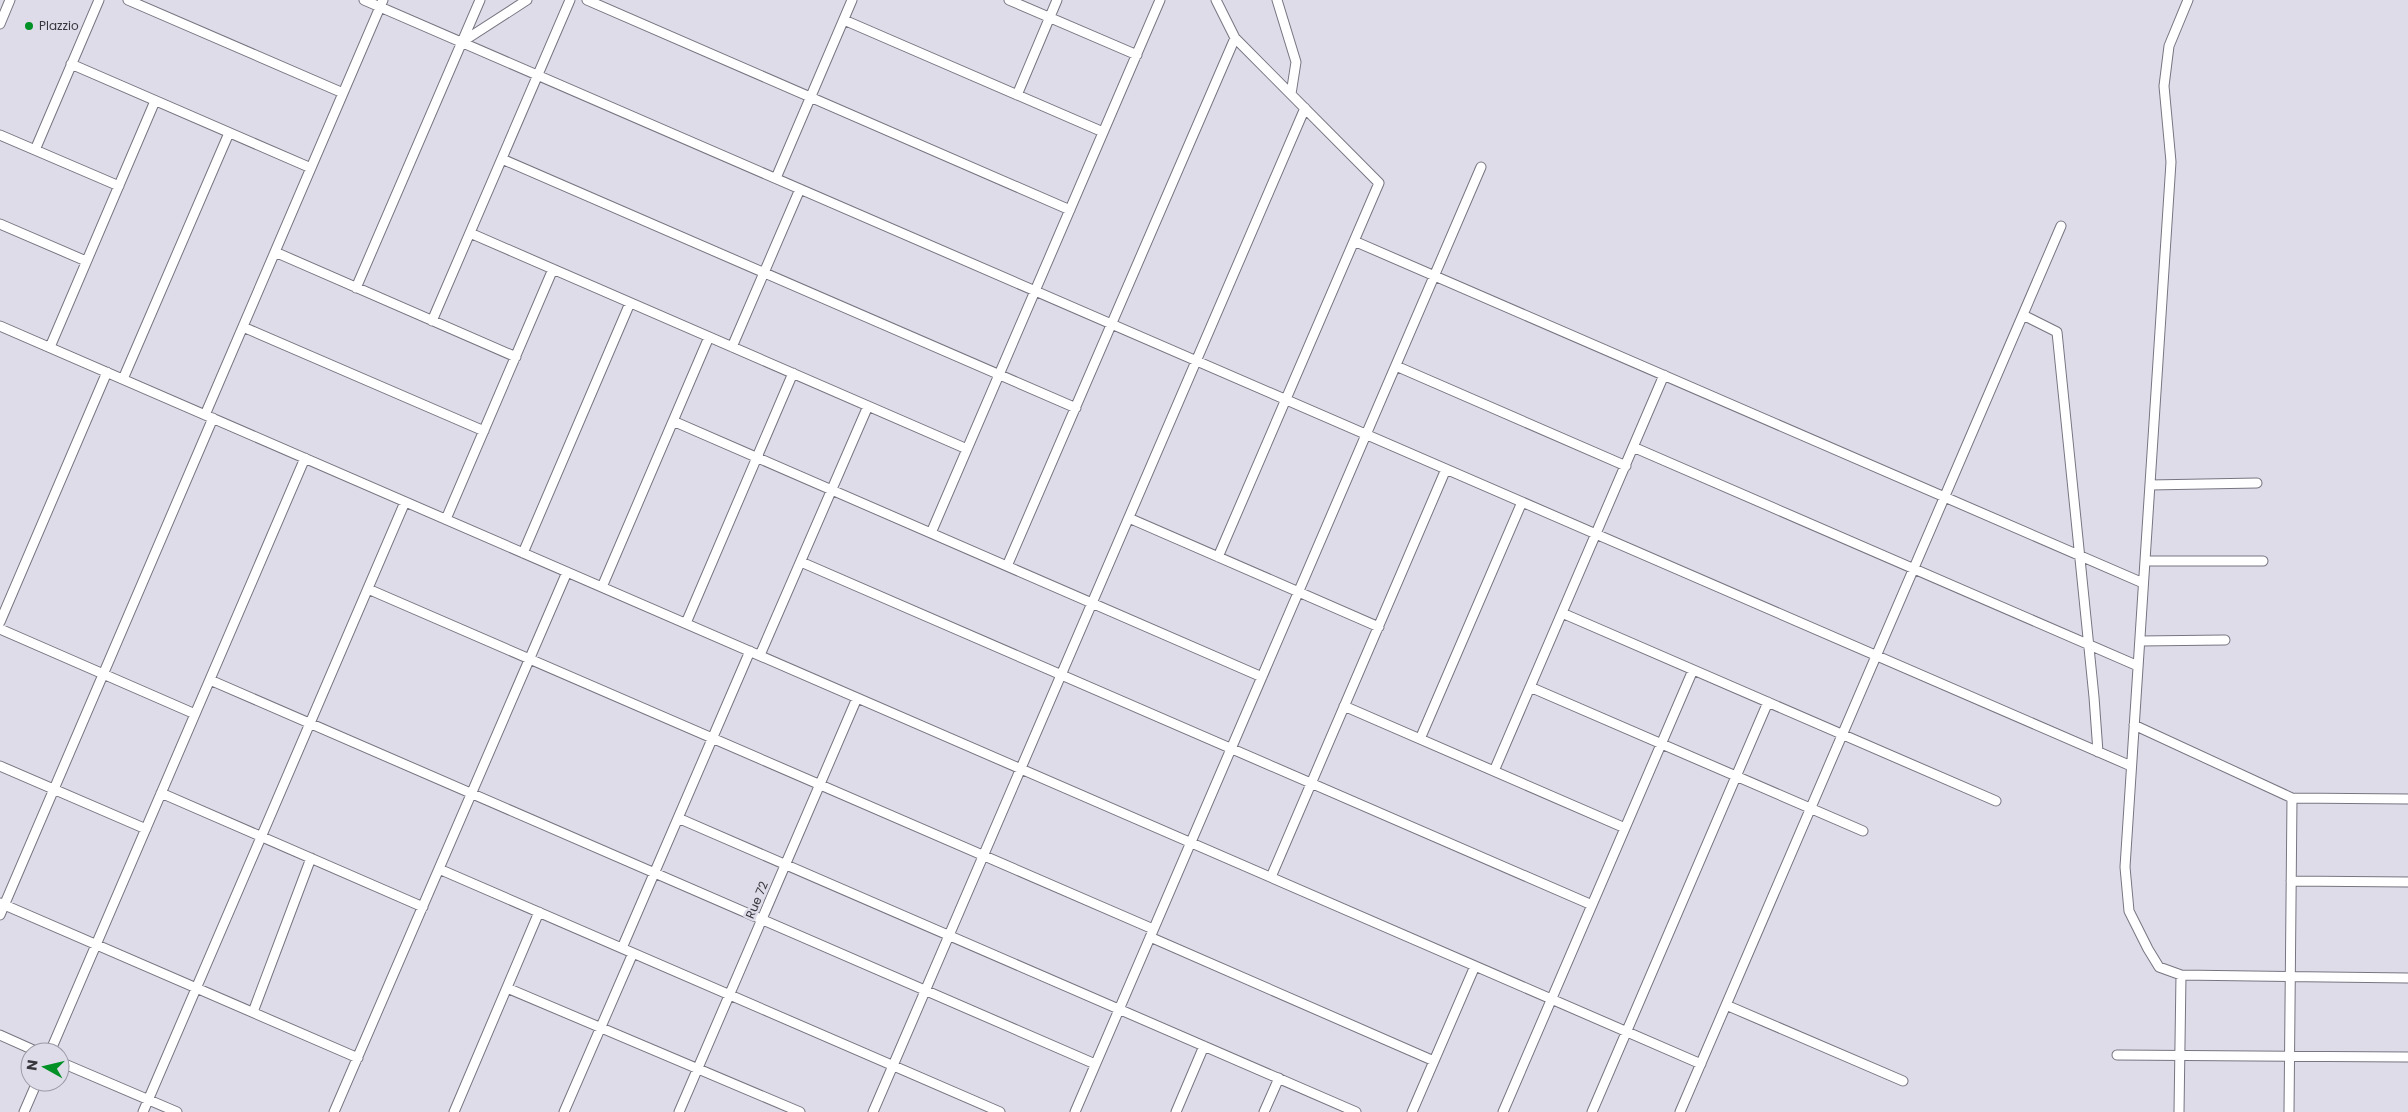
<svg xmlns="http://www.w3.org/2000/svg" width="2408" height="1112" viewBox="0 0 2408 1112" font-family="Poppins,sans-serif">
<style>
.lines{fill:none;stroke-linecap:round;stroke-linejoin:round}
.minor-casing{stroke:#777581;stroke-width:11}
.minor{stroke:#fff;stroke-width:9}
.poi-dot{fill:#009126;stroke:#dfdcea;stroke-width:2}
.labels{text-anchor:middle;stroke-width:5;stroke-linejoin:round;paint-order:stroke}
.poi-label{font-size:12px;fill:#37363c;stroke:#dfdcea;text-anchor:start}
.street-label{font-size:12px;fill:#37363c;stroke:#dfdcea}
</style>
<rect width="100%" height="100%" fill="#dfdcea"/>
<g class="lines">
<g class="minor-casing">
<path id="minor" d="M128 0 343 93
M364 0 2131 766
M587 0 1070 210
M1009 0 1137 55
M1216 0 1235 38 1379 183 1218 557
M1277 0 1296 62 1291 94
M2188 0 2169 46 2164 86 2171 162 2125 867 2129 911 2148 949 2159 967 2181 975 2408 978
M844 20 1103 132
M0 24 10 0
M462 42 527 0
M71 64 311 168
M1017 95 1057 0
M0 135 119 186
M35 150 99 0
M502 159 1076 408
M776 178 852 0
M0 224 86 261
M470 233 967 449
M1354 241 2143 583
M275 252 516 357
M356 288 480 0
M2023 315 2057 332 2094 697 2098 752
M432 321 570 0
M0 326 1701 1064
M243 327 484 431
M50 347 155 101
M732 347 800 189
M1396 366 1626 466
M123 379 229 133
M205 415 383 0
M673 421 1262 677
M1633 447 2138 666
M2150 485 2257 483
M1129 518 1379 627
M446 519 553 269
M931 533 1160 0
M523 553 630 303
M2145 561H2263
M801 562 1592 905
M1007 566 1235 38
M602 587 709 337
M368 589 1153 929
M1562 613 1996 801
M0 622 107 372
M686 623 793 373
M0 629 195 714
M2140 641 2225 640
M760 655 868 406
M210 680 1095 1064
M1530 687 1863 831
M1344 706 1625 828
M2134 725 2292 798 2408 799
M1420 739 1522 502
M0 766 146 829
M1494 771 1664 375
M161 793 423 907
M678 818 1356 1112
M439 869 1000 1112
M1271 877 1446 469
M2291 881 2408 882
M0 903 358 1058
M0 915 213 418
M1150 937 1434 1061
M622 948 750 651
M507 988 800 1112
M1726 1005 1903 1081
M253 1012 311 858
M0 1035 38 1052
M50 1052 305 458
M2117 1055 2408 1057
M60 1062 177 1112
M24 1112 37 1082
M143 1112 405 502
M334 1112 567 572
M454 1112 539 912
M564 1112 633 953
M679 1112 857 698
M873 1112 1305 108
M1075 1112 1481 167
M1176 1112 1204 1046
M1264 1112 1279 1078
M1412 1112 1475 966
M1503 1112 1693 670
M1592 1112 1768 702
M1680 1112 2061 226
M2179 1112 2181 975
M2289 1112 2292 798"/>
</g>
<use href="#minor" class="minor"/>
</g>
<circle class="poi-dot" cx="29" cy="26" r="5"/>
<g class="labels">
<g class="poi-label">
<text x="39" y="30">Plazzio</text>
</g>
<g class="street-label">
<text transform="translate(757 900) rotate(-67)" y="4">Rue 72</text>
</g>
</g>
<g transform="translate(45 1067) rotate(278)"><circle r="24" fill="#dfdcea" stroke="#9c9aa4"/>
<path d="M0-4L9 19L0 12L-9 19Z" fill="#009126"/>
<text y="-8" font-size="14" font-weight="bold" text-anchor="middle" fill="#37363c">N</text>
</g>
</svg>
